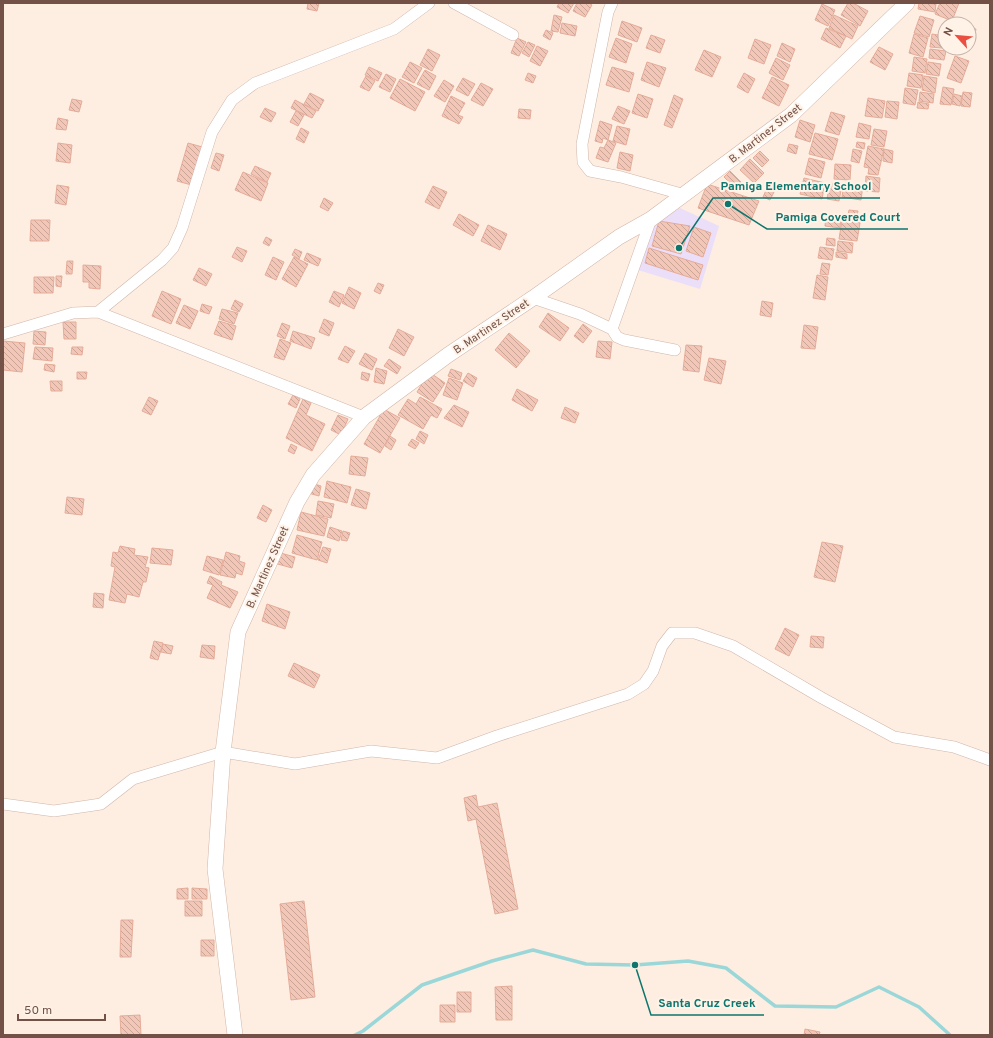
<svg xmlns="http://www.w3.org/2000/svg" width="993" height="1038" viewBox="0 0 993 1038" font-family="Overpass,sans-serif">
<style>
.education{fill:#ebdef9}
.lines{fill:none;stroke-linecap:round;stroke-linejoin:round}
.stream{stroke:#9bd7d8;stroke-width:3.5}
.building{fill:url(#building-back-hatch);stroke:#e6ab98}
.street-casing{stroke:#d0b6ab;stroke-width:12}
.secondary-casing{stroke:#d3b5a8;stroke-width:16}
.street{stroke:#fff;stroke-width:11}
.secondary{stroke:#fff;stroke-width:15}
.labels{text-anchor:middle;stroke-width:4;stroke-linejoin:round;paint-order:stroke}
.street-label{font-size:11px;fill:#745147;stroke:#fff3e8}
.leader{fill:none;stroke:#0f766e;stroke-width:1.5}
.callout-dot{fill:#0f766e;stroke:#fff3e8;stroke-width:1.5}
.callout-label{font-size:12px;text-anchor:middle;font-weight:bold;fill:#0f766e;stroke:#fff3e8;stroke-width:4;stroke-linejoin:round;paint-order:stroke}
</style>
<defs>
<pattern id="building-back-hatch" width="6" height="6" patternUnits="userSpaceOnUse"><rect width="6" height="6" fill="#f3c7b8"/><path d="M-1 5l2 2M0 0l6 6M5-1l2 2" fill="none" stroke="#c9a497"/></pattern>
</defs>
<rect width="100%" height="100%" fill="#fdeee1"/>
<path class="education" d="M680 208 719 226 700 289 638 270 655 220Z"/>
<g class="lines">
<path class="stream" d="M355 1035 363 1031 422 985 492 961 533 950 586 964 635 965 688 961 726 968 775 1006 836 1007 879 987 919 1007 950 1035"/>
</g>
<path class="building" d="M308 3H319L317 11 307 9Z
M559 3H574L568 13 557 7Z
M577 3H589L592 5 585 17 573 11Z
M848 3H853L868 11 860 26 841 15Z
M919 3 936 4 935 12 918 9Z
M940 3H959L952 21 935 14Z
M822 4 835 10 828 26 815 20Z
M554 15 562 17 558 32 551 31Z
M834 15 858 26 852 39 829 28Z
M920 16 934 20 929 37 914 33Z
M622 21 642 28 637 42 618 35Z
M562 23 577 26 575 36 560 33Z
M826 28 846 36 840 48 821 39Z
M969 28 976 29 973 44H969Z
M546 30 553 33 550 40 543 36Z
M914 34 928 38 923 57 909 53Z
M932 34 944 36 942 48 930 47Z
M651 35 665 40 660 53 646 48Z
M517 38 526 42 519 56 511 53Z
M616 38 632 44 626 63 609 57Z
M755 39 771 45 764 64 748 58Z
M528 42 535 45 529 57 522 53Z
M782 43 795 49 790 62 777 56Z
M537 46 548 51 540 66 530 61Z
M879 47 893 54 885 70 870 62Z
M428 49 440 55 432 71 420 65Z
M930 49 946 51 944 60 929 58Z
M704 50 721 57 712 77 695 70Z
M955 56 969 61 961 83 947 78Z
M914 57 927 59 925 73 912 71Z
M776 58 790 65 783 80 769 73Z
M410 62 422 68 414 83 402 77Z
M647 62 666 68 659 87 641 80Z
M928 62 941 64 939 76 926 74Z
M369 67 382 73 378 81 365 75Z
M612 67 634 73 629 92 606 85Z
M425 70 436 76 429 90 417 84Z
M528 73 536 76 533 83 525 80Z
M744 73 755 79 748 93 737 87Z
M909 73 923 75 921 88 907 86Z
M386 74 396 79 390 92 379 87Z
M366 76 375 81 369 91 360 87Z
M924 76 937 78 935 93 922 90Z
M772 77 789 85 779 106 762 98Z
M463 78 475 84 468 96 456 90Z
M400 79 425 92 415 111 390 98Z
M444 80 454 86 445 102 434 96Z
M481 83 493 89 483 106 471 100Z
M943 87 954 89 951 105 940 104Z
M905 88 918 90 915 105 903 103Z
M920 92 934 94 933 103 919 101Z
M963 92 972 93 970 107 961 106Z
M310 93 324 100 318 111 304 104Z
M638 94 653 99 647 118 632 113Z
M954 94 962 96 960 106 952 104Z
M674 95 683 99 672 128 664 125Z
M451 96 465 103 458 115 463 117 459 124 442 116Z
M868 98 885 101 882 118 865 116Z
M72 99 82 101 79 112 69 110Z
M295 100 316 111 312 118 291 108Z
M887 101 899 102 897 119 885 117Z
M918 102 929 104 928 109 917 108Z
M618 106 630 111 624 124 612 119Z
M265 108 276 113 271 122 260 117Z
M519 109 531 110 530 119 518 118Z
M296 111 304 115 298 126 290 122Z
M831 112 845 116 839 135 825 131Z
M58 118 68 120 66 130 56 129Z
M800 120 815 125 810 142 795 137Z
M600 121 612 125 608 140 603 138 602 143 595 141Z
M859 123 871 126 869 139 856 137Z
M617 126 630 129 626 145 613 141Z
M301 128 309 132 304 143 296 139Z
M874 129 887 131 884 147 871 145Z
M815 133 838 139 832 160 809 154Z
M608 140 616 143 608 162 596 158 600 147 604 148Z
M857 142 865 143 864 149 856 147Z
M58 143 72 145 70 163 56 161Z
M188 143 206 148 195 186 177 181Z
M789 144 798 146 796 154 787 151Z
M868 146 884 149 878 175 868 174 869 168 864 167Z
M853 149 862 151 859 163 851 161Z
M884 149 893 151 892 163 883 161Z
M760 151 769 160 762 167 753 158Z
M620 152 633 155 630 171 617 168Z
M216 153 224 155 219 171 211 168Z
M809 158 825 162 821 178 805 174Z
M750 159 764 173 754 183 740 170Z
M835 164 851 165 850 180 834 179Z
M255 166 271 173 267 182 251 174Z
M730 171 742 183 736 189 724 177Z
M243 172 268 183 261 201 235 190Z
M866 176 880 178 879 192 865 191Z
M804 178 825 183 822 199 800 194Z
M830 183 842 185 839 201 827 199Z
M844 183 863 185 861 200 842 197Z
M707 184 759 201 749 225 698 208Z
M57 185 69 187 66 205 55 203Z
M433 186 447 192 439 209 425 202Z
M767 188 774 192 770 200 763 197Z
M324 198 333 203 328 211 320 207Z
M849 210 858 211 857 216 861 217 857 241 839 239 843 214 848 215Z
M459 214 479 225 473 236 453 225Z
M826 214 841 216 840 228 825 226Z
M31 220H50L49 241H30Z
M659 221 690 226 681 254 652 246Z
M488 225 507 234 500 250 481 241Z
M694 227 711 233 703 257 686 251Z
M266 237 272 240 269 246 263 243Z
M827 238 835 239V246L826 245Z
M838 241 853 243 852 253 837 251Z
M237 247 247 251 242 262 232 257Z
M820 247 834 249 832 260 818 258Z
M649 248 703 265 698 280 645 263Z
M295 249 302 252 299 259 292 255Z
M836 252 847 254V259L836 257Z
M307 253 321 259 318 266 304 260Z
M273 257 284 262 276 280 265 275Z
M294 257 308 264 296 287 282 279Z
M67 261H73L72 274H66Z
M822 263 830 264 828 275 820 274Z
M83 265 101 266 100 289 89 288V282H83Z
M199 268 212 274 206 286 193 280Z
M817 275 828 277 825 300 813 298Z
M56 276H62L61 287 56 286Z
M34 277H54L53 293H34Z
M378 283 384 285 380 294 374 291Z
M349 287 361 293 354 309 342 303Z
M162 291 181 299 171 324 152 316Z
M334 291 344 295 339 307 329 302Z
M235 300 243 304 239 312 231 309Z
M762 301 773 303 771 317 760 315Z
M202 304 212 307 209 314 200 311Z
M184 305 198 311 190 329 176 323Z
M222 309 238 313 234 324 219 319Z
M548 313 569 328 560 341 539 327Z
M324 319 334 323 329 336 319 332Z
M219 321 236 326 232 340 214 334Z
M63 322H76V339H64Z
M282 323 290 326 285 339 277 336Z
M583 324 592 331 583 343 574 336Z
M804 325 818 327 815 349 801 348Z
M398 329 414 337 404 356 389 348Z
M34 331 46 332 45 345 33 344Z
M293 331 315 338 311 349 290 341Z
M509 333 530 351 516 368 495 350Z
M280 339 291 343 284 360 274 357Z
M3 341 25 343 22 372 3 370Z
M598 341 612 342 610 359 596 357Z
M686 345 702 346 699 372 683 370Z
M345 346 355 351 348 363 338 359Z
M35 347 53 348 52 361 33 359Z
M72 347H83L82 355 71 354Z
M365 353 377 359 372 370 359 364Z
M709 358 726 361 721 384 704 380Z
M389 359 401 367 397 374 384 366Z
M45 364 55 365 54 372 44 370Z
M376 368 387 371 384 384 374 382Z
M451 369 462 373 460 380 448 376Z
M77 372H87L86 379H77Z
M362 372 370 374 368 381 361 379Z
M429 372 445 383 433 402 417 392Z
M468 373 477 378 473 387 463 381Z
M449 378 463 383 457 400 443 395Z
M50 381H62V391H51Z
M517 389 538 400 532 411 512 400Z
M293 395 300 399 296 408 288 404Z
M149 397 158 401 151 415 142 411Z
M420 397 442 409 437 418 431 415 423 429 398 415 408 399 416 404Z
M303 399 311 403 306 415 325 424 312 451 286 438Z
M454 405 469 412 462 427 444 418Z
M378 406 400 418 380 453 364 444 380 416 375 414Z
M565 407 579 413 575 423 561 418Z
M338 415 348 419 341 435 331 430Z
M420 431 428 435 424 444 416 439Z
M390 436 396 440 391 450 385 446Z
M412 439 419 443 415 449 408 445Z
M291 444 297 447 294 454 288 451Z
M351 456 368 458 365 476 349 474Z
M327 481 351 487 347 503 324 497Z
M311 483 321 486 319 496 308 493Z
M356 489 370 493 366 509 351 505Z
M67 497 84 499 82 515 65 513Z
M318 501 334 504 331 518 316 515Z
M263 505 272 510 266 522 257 518Z
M301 512 328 519 324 536 297 530Z
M330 527 342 531 339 541 327 537Z
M343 531 350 533 347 541 341 540Z
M297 535 322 542 317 560 292 553Z
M822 542 843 546 835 582 814 577Z
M120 546 135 549 134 555 148 557 145 567 149 568 146 582H143L139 597 127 594 125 603 109 600 115 567 111 566 113 552 118 553Z
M323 547 331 549 327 563 318 560Z
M152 548 173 550 171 565 150 563Z
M226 552 240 556 239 561 245 563 242 575 236 573 235 578 220 575Z
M277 552 295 557 292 568 274 563Z
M207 556 223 560 219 575 203 570Z
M210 576 222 582 221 585 238 592 230 608 207 598 213 585 207 583Z
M94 593 104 594 103 608 93 607Z
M267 604 290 612 285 629 262 621Z
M785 628 799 635 789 656 775 649Z
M811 636 824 637 823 648 810 647Z
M154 641 163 643 158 660 150 658Z
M163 644 173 646 171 654 161 652Z
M202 645 215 646 214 659 200 657Z
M294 663 320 675 314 688 288 676Z
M476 795 478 807 497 803 518 909 495 914 476 819 468 821 464 798Z
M188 888V899H177V889Z
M192 888 207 889V899H192Z
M185 901H202V916H185Z
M304 901 315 997 291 1000 280 904Z
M121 920H133L131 957H120Z
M201 940H214V956H201Z
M512 986V1020H496L495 987Z
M457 992H471V1012H457Z
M440 1005H455V1022H440Z
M140 1015 141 1035H121L120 1016Z
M805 1029 820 1032 819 1035H804Z"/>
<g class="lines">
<g class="street-casing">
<path id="street" d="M454 3 513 35
M612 3 608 12 582 144 583 162 590 171 621 177 685 195
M533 298 580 314 612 329 651 219
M98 312 162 260 173 248 182 228 212 132 232 100 255 83 394 29 429 3
M612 329 617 337 624 340 675 350
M3 334 73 313 98 312 364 417
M3 804 54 811 101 804 133 779 223 752 295 764 371 751 437 758 497 736 628 694 644 684 653 671 662 646 672 633H695L733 646 822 698 894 737 954 747 990 760"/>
</g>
<g class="secondary-casing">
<path id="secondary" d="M235 1035 215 869 223 752 238 632 297 502 313 475 364 417 448 355 533 298 619 237 651 219 791 115 907 3"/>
</g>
<use href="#street" class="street"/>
<use href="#secondary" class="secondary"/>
</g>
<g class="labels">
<g class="street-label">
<text transform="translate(765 133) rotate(-38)" y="4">B. Martinez Street</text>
<text transform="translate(491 326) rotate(-34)" y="4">B. Martinez Street</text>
<text transform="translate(267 567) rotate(-66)" y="4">B. Martinez Street</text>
</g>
</g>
<path class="leader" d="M679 248L713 198H880M728 204L767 229H908M635 965L651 1015H764"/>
<g class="callout-dot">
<circle cx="679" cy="248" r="4"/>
<circle cx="728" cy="204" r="4"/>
<circle cx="635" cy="965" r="4"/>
</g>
<g class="callout-label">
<text x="796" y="190">Pamiga Elementary School</text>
<text x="838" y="221">Pamiga Covered Court</text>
<text x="707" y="1007">Santa Cruz Creek</text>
</g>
<rect width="993" height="1038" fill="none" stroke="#745147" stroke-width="8"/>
<g transform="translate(957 36) rotate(297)"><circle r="19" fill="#fff3e8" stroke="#c7b2a8"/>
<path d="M0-3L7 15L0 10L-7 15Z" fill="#ea5042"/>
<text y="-6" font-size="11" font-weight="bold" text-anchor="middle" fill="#745147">N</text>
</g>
<path d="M18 1014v6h87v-6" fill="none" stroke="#745147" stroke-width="2"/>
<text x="24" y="1014" font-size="12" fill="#745147" stroke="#fff3e8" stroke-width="3" paint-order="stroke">50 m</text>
</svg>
